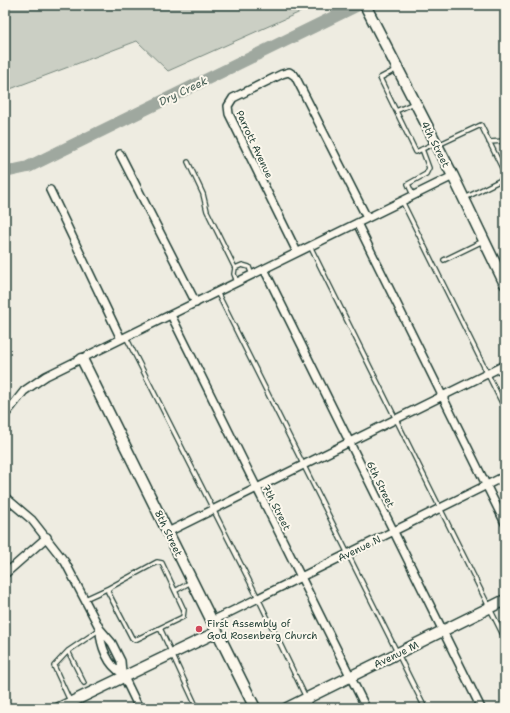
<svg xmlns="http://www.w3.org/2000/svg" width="510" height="713" viewBox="0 0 510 713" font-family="'Shantell Sans',sans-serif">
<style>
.green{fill:#cbcfc4;stroke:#75867c}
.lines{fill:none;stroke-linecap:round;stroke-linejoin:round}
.river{stroke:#9fa89f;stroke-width:12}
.lane-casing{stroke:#1f3d34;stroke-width:6}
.street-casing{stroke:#1f3d34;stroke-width:10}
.secondary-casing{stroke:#1f3d34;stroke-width:13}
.lane{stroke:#fbf7ec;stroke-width:3.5}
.street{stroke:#fbf7ec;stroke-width:7}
.secondary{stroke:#fbf7ec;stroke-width:10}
.poi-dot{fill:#d1495b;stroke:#fbf7ec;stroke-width:1.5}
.labels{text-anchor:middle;stroke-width:4;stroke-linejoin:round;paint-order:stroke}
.street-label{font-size:10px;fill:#1f3d34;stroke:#fbf7ec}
.poi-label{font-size:10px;fill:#1f3d34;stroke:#fbf7ec;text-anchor:start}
.water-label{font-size:11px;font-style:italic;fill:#455d54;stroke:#fbf7ec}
</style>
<rect width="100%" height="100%" fill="#eeece1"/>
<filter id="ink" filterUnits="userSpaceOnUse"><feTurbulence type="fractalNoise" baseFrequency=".025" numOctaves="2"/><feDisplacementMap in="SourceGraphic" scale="8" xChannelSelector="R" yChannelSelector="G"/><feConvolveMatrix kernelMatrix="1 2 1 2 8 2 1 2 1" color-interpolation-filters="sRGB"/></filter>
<g filter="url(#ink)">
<path class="green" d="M5 5H316L168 71 137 41 5 91Z"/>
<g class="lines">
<path class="river" d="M5 172 28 167 358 5"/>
<g class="lane-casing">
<path id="lane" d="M397 69 380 78 416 152 435 143
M396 111 414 103
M489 142 505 141
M438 145 481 125 505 174
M188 162 203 194 207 211 235 268
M413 195 408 184 426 174 429 168 422 149
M465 198 505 178
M402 201 505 409
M310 246 505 639
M444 260 483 241
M237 282 234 274 235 268 242 265 249 267 252 275
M217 292 425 708
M126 337 258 598 311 708
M175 591 191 582
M85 599 109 588
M160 628 135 640 132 638 108 592 109 588 157 562 162 563 184 610 183 617 160 628 197 708
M68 651 54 666 70 701
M84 683 68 651 99 630"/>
</g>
<g class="street-casing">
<path id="street" d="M120 154 196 303
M50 190 121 339
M357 223 505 523
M297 252 229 114 228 106 233 98 282 74 289 72 295 76 367 218
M264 269 481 708
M171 315 366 708
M5 415 24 391 46 376 453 176
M5 497 32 520 65 562 100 629 112 643 121 661 122 673 139 708
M168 532 505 365
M5 574 47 537
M212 621 505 476
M100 629C100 645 108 666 122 673"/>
</g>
<g class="secondary-casing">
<path id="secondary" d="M365 5 453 176 505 284
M82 359 255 708
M59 708 217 632
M287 708 505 600"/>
</g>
<use href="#lane" class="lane"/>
<use href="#street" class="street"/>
<use href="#secondary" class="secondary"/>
</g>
</g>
<circle class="poi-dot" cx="199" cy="629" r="4"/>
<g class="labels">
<g class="street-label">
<text transform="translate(255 144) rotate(65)" y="4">Parrott Avenue</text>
<text transform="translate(436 144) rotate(63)" y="4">4th Street</text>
<text transform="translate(381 484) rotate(64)" y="4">6th Street</text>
<text transform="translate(277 507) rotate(63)" y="4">7th Street</text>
<text transform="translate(169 533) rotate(64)" y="4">8th Street</text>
<text transform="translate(359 548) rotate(-26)" y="4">Avenue N</text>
<text transform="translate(396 654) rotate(-26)" y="4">Avenue M</text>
</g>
<g class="poi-label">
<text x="207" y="627">First Assembly of<tspan x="207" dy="12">God Rosenberg Church</tspan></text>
</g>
<g class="water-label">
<text transform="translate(183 91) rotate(-26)" y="4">Dry Creek</text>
</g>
</g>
<rect width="510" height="713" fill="none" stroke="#fbf7ec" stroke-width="20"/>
<rect x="10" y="10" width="490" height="693" fill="none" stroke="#1f3d34" stroke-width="1.5" filter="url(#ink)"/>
</svg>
